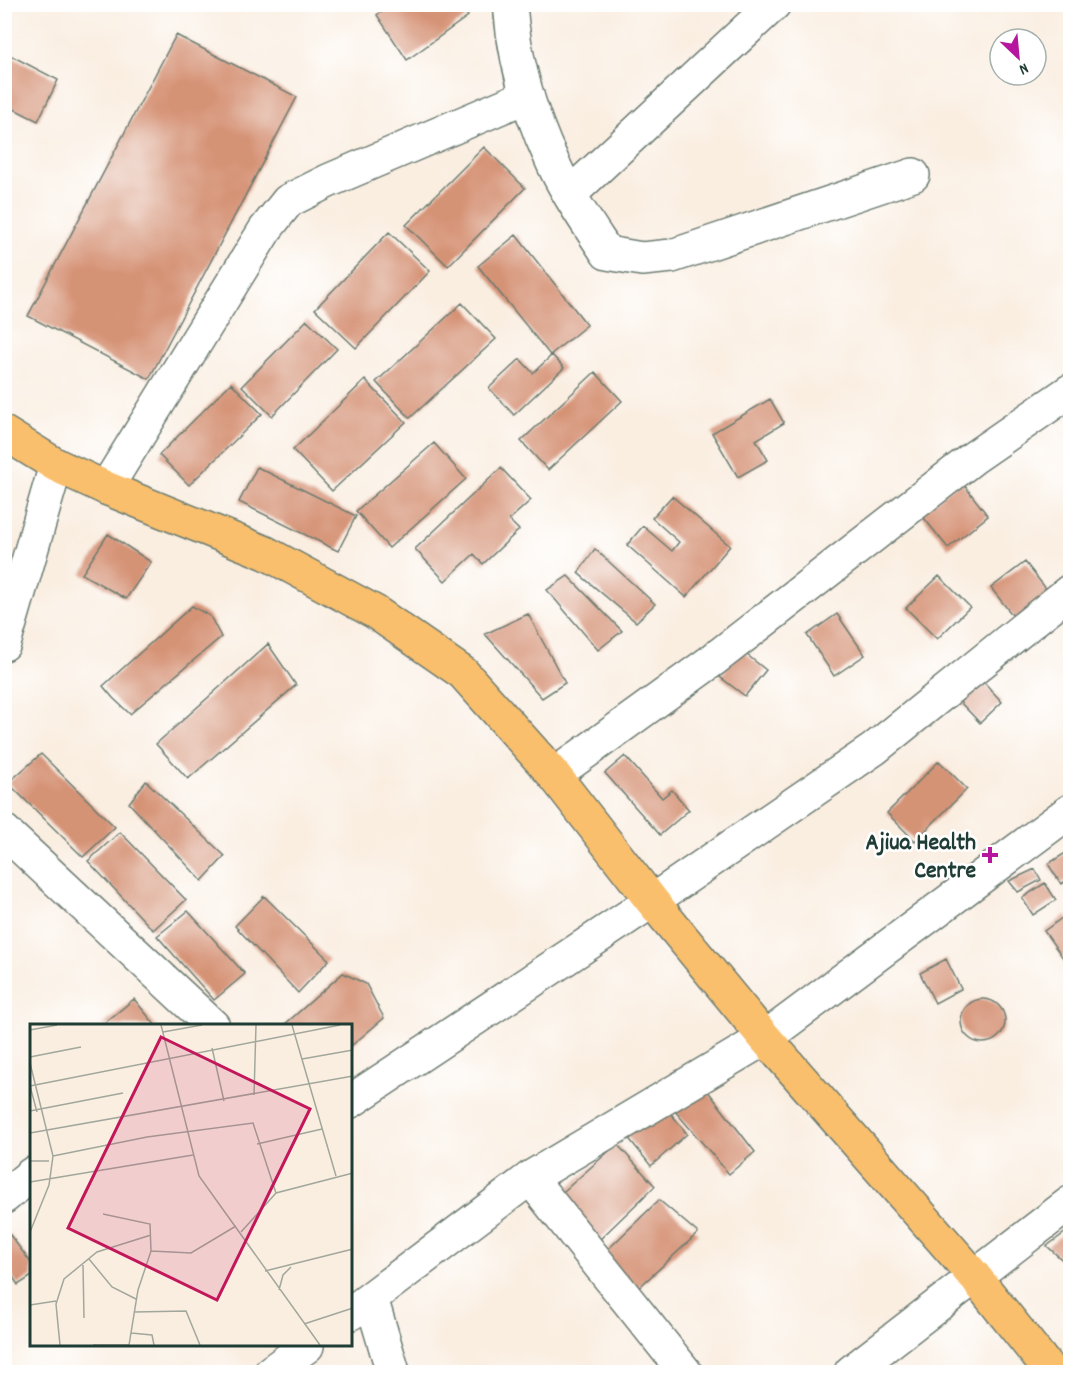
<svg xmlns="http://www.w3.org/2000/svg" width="1075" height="1377" viewBox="0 0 1075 1377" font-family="Dekko,sans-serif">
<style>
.building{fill:#d59376}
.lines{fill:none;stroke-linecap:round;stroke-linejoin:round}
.minor-casing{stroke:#6c7b71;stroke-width:36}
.major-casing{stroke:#6c7b71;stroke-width:36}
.minor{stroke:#fff;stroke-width:33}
.major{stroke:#f9bf6d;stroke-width:33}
.poi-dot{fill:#b5179e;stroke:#fff;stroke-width:2}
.labels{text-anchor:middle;stroke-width:5;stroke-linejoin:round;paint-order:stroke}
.poi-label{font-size:24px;font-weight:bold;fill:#1f3d34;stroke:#fff;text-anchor:end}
.inset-road{fill:none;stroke:#a2a79c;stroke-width:1.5}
.view{fill:#c2185b;fill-opacity:0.15;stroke:#c2185b;stroke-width:3}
.inset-edge{fill:none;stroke:#1f3d34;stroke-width:3}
</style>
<rect width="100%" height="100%" fill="#fff"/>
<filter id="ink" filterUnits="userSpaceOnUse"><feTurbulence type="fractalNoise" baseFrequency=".0167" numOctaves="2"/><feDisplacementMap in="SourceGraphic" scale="12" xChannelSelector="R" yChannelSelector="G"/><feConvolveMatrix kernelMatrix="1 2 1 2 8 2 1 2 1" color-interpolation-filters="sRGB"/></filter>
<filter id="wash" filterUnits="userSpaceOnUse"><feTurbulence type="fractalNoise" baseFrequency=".008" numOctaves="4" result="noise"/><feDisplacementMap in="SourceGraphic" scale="24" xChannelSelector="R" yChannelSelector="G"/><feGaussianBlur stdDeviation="1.35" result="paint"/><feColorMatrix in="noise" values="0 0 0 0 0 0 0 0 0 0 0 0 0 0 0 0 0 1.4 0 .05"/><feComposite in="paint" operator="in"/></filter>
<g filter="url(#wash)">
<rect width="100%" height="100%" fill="#faeee1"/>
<g id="blocks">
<path class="building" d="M391 4H460L468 16 407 60 377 15Z
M176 35 297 97 149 379 28 316Z
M4 52 58 80 38 121 4 104Z
M484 147 525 188 448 266 406 225Z
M389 232 430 271 356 348 315 309Z
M516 235 587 325 550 355 478 266Z
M462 303 496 339 410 418 376 382Z
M307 320 337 349 272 416 242 386Z
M552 355 564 368 514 415 489 388 520 359 533 373Z
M595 372 622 401 548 470 521 441Z
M365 380 406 422 332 491 293 450Z
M231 383 262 414 189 485 159 455Z
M770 399 784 423 756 440 768 460 738 477 712 433Z
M434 443 466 479 389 548 356 511Z
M257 467 356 516 338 551 239 502Z
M501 468 531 500 509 520 519 530 483 564 474 554 445 581 415 549Z
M961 481 988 516 948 548 920 513Z
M672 496 730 546 686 597 627 545 643 526 672 551 679 542 652 518Z
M108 534 151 562 126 599 82 574Z
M595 549 655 604 636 622 578 573Z
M1025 562 1051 595 1017 621 991 588Z
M568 576 622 631 598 650 547 590Z
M939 576 970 607 937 639 906 608Z
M192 606 210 616 221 637 130 714 113 698 103 686Z
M528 614 565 683 542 698 485 634Z
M837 614 865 655 834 676 807 635Z
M268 644 296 685 188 779 156 744Z
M741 650 766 670 745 696 720 677Z
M981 679 1002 702 980 723 958 700Z
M41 754 115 827 83 857 8 783Z
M625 756 662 798 672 790 689 810 660 835 605 773Z
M939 761 967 789 915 841 887 813Z
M146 781 225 856 202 881 129 803Z
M120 832 186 900 153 930 88 861Z
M1070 850V878L1061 884 1048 864Z
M1035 869 1041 880 1018 892 1009 881Z
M1045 883 1056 900 1033 915 1022 898Z
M264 896 329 960 298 993 235 926Z
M188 911 245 974 214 1000 157 936Z
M1066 915 1070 922V968L1044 931Z
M946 959 961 989 935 1003 920 973Z
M343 973 366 984 384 1018 351 1046V1026H283Z
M961 1021a22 22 0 1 1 44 0a22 22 0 1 1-44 0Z
M134 999 156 1026H101Z
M690 1068 755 1152 729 1174 668 1103Z
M657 1096 687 1134 651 1166 623 1131Z
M617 1144 655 1186 595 1244 555 1199Z
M659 1200 698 1233 632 1294 601 1256Z
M1070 1229V1267L1047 1246Z
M10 1235 32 1264V1276L18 1285 11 1274 4 1279V1238Z"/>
</g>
</g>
<g filter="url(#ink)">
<use href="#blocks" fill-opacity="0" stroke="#6c7b71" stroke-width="1.5"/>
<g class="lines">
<g class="minor-casing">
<path id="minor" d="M510 4C514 59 530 114 553 163 567 194 588 224 607 253L642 259 672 256 913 175
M570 194 774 4
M106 488 265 230 288 201 328 181 527 96
M4 644 56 465
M554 775 713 660 973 458 1070 391
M4 831 213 1026
M351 1101 652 901 874 749 1070 591
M530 1178 685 1372
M4 1197 32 1174
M371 1298 393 1372
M351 1313 530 1178 765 1038 1070 811
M271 1372 307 1346
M851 1372 1070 1203"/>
</g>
<g class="major-casing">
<path id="major" d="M4 433 56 465 106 488 266 553 375 612 463 673 554 775 652 901 765 1038 975 1277 1051 1372"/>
</g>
<use href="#minor" class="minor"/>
<use href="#major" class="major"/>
</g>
</g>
<path class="poi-dot" d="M987 846h6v6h6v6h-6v6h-6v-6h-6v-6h6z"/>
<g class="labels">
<g class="poi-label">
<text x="976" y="849">Ajiua Health<tspan x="976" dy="28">Centre</tspan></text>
</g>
</g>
<g transform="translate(30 1024)">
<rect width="322" height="322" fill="#faeee1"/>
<path class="inset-road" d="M131 1 169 152 290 321M262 1 306 152M0 6 27 1M133 8 172 1M182 24 194 77M0 33 51 23M272 35 323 26M0 39 23 132 19 161 0 208M0 62 310 1M0 62 7 88M224 71 226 1M0 87 93 69M0 109 323 52M227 120 292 105M23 132 117 113 223 99 246 169M0 137H19M0 158 163 131M73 190 120 200 121 227 108 266 99 321M211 208 246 169 323 149M121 227 161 229 206 202M59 235 82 263 106 275M53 241 54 294M235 247 323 225M249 266 253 251 261 243M0 281 26 277M104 288 156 287 170 321M274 300 323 284M101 309 122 311 124 321M30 321 26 280 34 255 67 228 121 211M63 321H99"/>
<path class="view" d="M131 13 280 85 187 276 38 204Z"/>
<rect width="322" height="322" class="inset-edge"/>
</g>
<rect width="1075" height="1377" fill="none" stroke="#fff" stroke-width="24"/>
<g transform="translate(1018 57) rotate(154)"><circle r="28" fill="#ffffff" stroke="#a5b1ae" stroke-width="1.5"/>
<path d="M0-4.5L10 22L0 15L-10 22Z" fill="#b5179e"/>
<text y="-9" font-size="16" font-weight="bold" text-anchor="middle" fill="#1f3d34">N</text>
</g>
</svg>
